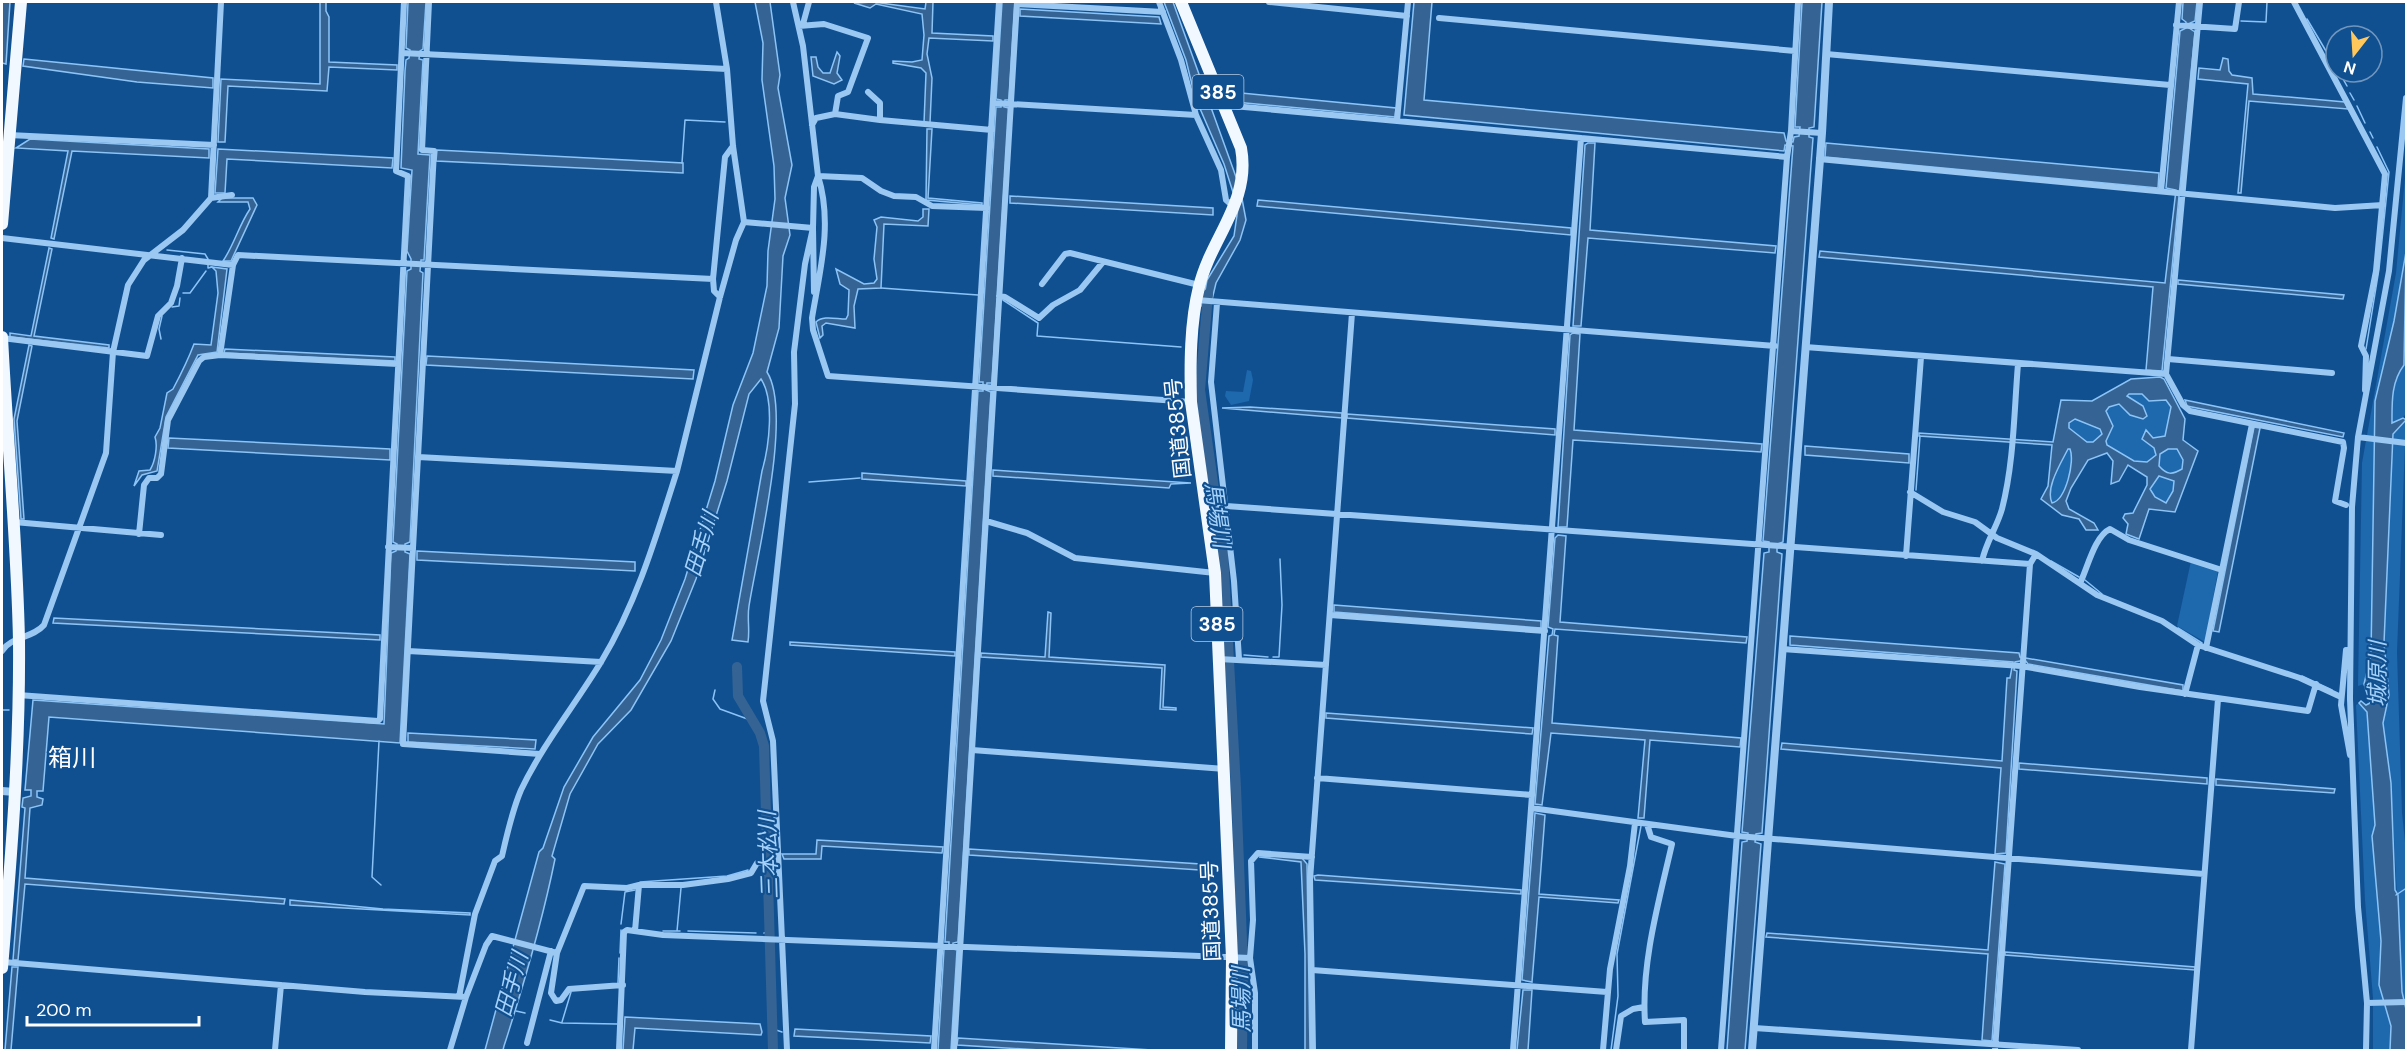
<svg xmlns="http://www.w3.org/2000/svg" width="2408" height="1052" viewBox="0 0 2408 1052" font-family="'DM Sans','Noto Sans JP',sans-serif">
<style>
.green{fill:#1e68ae}
.water{fill:#356494;stroke:#8cc4f7;stroke-width:1.5;fill-rule:evenodd}
.lines{fill:none;stroke-linecap:round;stroke-linejoin:round}
.stream{stroke:#8cc4f7;stroke-width:1.5}
.river{stroke:#356494;stroke-width:10}
.minor{stroke:#9ac8f3;stroke-width:6}
.tertiary{stroke:#9ac8f3;stroke-width:8}
.trunk{stroke:#f2f8ff;stroke-width:12}
.labels{text-anchor:middle;stroke-width:4.5;stroke-linejoin:round;paint-order:stroke}
.shield{fill:#105091;stroke:#b7cade;stroke-width:1.5}
.shield-label{font-size:20px;font-weight:bold;fill:#fff}
.street-label{font-size:21px;fill:#fff;stroke:#105091}
.water-label{font-size:22px;font-style:italic;fill:#a6d2fa;stroke:#105091}
.quarter-label{font-size:24px;fill:#fff;stroke:#105091}
</style>
<rect width="100%" height="100%" fill="#105091"/>
<path class="green" d="M2406 168V252L2394 321 2375 401 2371 656 2364 684 2358 686 2362 463 2396 273Z
M2406 335V414L2397 423H2392V400L2397 373 2404 365Z
M1247 370 1251 371 1253 380 1249 401 1231 405 1225 396 1226 391 1243 392Z
M2132 386H2160L2174 405 2175 442 2194 453 2172 506 2142 504 2153 474 2103 447 2083 450 2061 510 2046 500 2065 407 2091 411Z
M2406 420 2397 652 2402 813 2406 851V1009L2402 992 2391 783 2383 723 2389 695 2384 643 2393 433Z
M2191 561 2218 571 2205 642 2177 626Z
M2359 703 2367 712 2375 825 2372 836 2381 941 2379 985 2391 1026 2390 1050H2373V998L2365 900 2356 705Z"/>
<path class="water" d="M2 2H10L6 64 2 63Z
M320 2H326V11L329 17V62L397 65V70L329 67 327 91 228 86 225 142H218L221 79 320 84Z
M408 2H426L423 49 420 51 419 59 423 60 418 154 430 155 424 260H421L420 271 423 273 410 542 405 544V552L410 554 400 743 49 717 43 791H37V797L43 799 42 805 30 808 25 878 285 899 284 904 25 884 18 960H13L25 808 22 807 23 798 31 796V790H25L33 700 384 724 391 553 396 551 397 544 393 542 407 271 411 269V259L407 251 412 170 401 168 405 71 406 60 409 58 410 50 406 48Z
M755 2H770L780 75 778 88 792 165 785 198 790 235 783 256 779 328 767 372C793 413 757 555 749 606 747 618 750 630 748 642L732 640 762 471C769 447 775 400 761 379L749 394 727 481 696 579 671 641 631 710 598 744 570 794 552 856 555 859C542 923 524 984 504 1046L503 1050H485L539 852 543 848 564 787 593 737 640 680 661 640 685 579 715 481 733 405 753 353 767 286 768 251 775 199 774 166 762 80 763 43Z
M873 2 925 9 926 2H933L932 33 993 36V41L929 38 927 54 932 78 930 123H924L926 73 921 68 893 63V61L912 62 922 60 924 35 922 14 876 4 870 8 854 3Z
M1002 2H1015L1009 100H1005L1004 107 1009 108 992 383H987L986 390 991 392 958 942 953 943V949L957 950 951 1050H938L944 949H949V942H945L978 391H983V382H979L996 107H1001V100L996 99Z
M1164 2H1173L1240 188 1246 220 1240 240 1216 283 1210 308 1202 306 1207 280 1234 236 1238 208 1224 164 1195 97 1186 60Z
M1414 2H1432L1424 100 1784 133 1786 141 1793 142 1794 137 1799 136 1800 127H1795L1802 2H1822L1814 127 1809 128V137L1813 138 1783 542 1777 544V552L1782 554 1762 833 1756 834 1755 842 1761 844 1745 1050H1727L1742 842 1747 841 1748 833 1742 832 1764 553 1769 552V542L1763 541 1793 146 1785 145 1784 151 1404 115Z
M2183 2H2197L2195 21 2190 23 2189 28 2195 32 2162 371 2146 370 2153 287 1819 257 1820 251 2165 283 2176 190 2166 188 2180 31 2186 28V22L2182 19Z
M1020 9 1159 17 1161 24 1020 16Z
M837 52 840 56 837 73 842 80 834 84 813 76 811 57H816L818 67 823 73H830Z
M2223 58 2228 59 2229 71 2232 75 2252 78 2253 94 2345 102 2348 109 2249 101 2241 193H2238L2248 84 2198 79 2199 68 2220 70Z
M24 59 213 78V88L137 82 23 66Z
M1231 92 1396 108 1395 117 1235 102Z
M927 129H932L928 198 982 203V205L926 200Z
M30 139 209 149V158L72 151 54 239 51 238 68 151 16 148Z
M1588 143H1595L1590 230 1776 246 1775 253 1588 238 1581 326H1573L1585 145Z
M1826 143 2159 173 2158 188 1825 157Z
M218 149 393 158 392 168 227 159 225 193H215Z
M437 150 683 163V173L436 161Z
M1010 196 1213 208V215L1010 203Z
M222 198H253L257 205 231 261H223C234 245 239 225 250 209L248 202H218Z
M1258 200 1571 228V235L1257 206Z
M923 209H929L928 226 884 224 881 288 858 289 854 306 855 328 826 323 822 326 823 335 820 338 816 322C823 315 836 319 846 319L848 315 849 290 840 284 836 269 864 284 874 283 877 279 874 259 877 227 874 220 881 217 918 221 923 217Z
M49 248 52 249 34 336 109 345V348L10 337V333L31 336Z
M2406 252 2404 365C2391 382 2392 403 2392 423L2403 418 2406 420 2393 434 2384 643 2389 695 2383 723 2391 783 2395 890 2398 895 2402 992 2406 1009V1050H2390L2391 1026 2379 985 2381 941 2372 836 2375 825 2367 712 2359 703 2361 701 2366 705 2370 703 2364 684 2371 655 2375 401 2394 321Z
M212 267 227 269 217 352 198 355 166 417 157 471 142 475 134 486 139 471 150 470C155 462 158 446 155 437L160 428 167 393 173 389C181 374 188 360 194 344L211 345 218 293 216 271Z
M2178 280 2344 295 2343 299 2178 284Z
M1573 333 1580 334 1574 430 1762 444 1761 452 1573 440 1567 527H1558L1570 335Z
M29 345 32 346 17 421 24 519H21L14 419Z
M225 349 395 357V361L224 353Z
M427 356 694 370 693 379 426 365Z
M2160 377 2164 379 2185 419 2183 440 2198 451 2175 512 2149 509 2139 539 2126 534 2128 524 2123 518 2125 514 2133 513 2147 485V477L2128 465 2119 481 2111 484 2113 461 2107 453 2088 460 2071 488 2066 501 2069 509 2094 523 2098 530H2086L2079 519 2062 515 2041 499 2048 486 2052 445 1919 436V433L2053 442 2061 400 2092 401 2131 379ZM2129 394H2142L2149 401 2166 400 2171 407 2165 436 2153 438 2146 430 2142 439 2154 448 2156 455 2147 462 2134 461 2107 445 2106 441 2113 426 2106 411 2109 407 2119 404 2130 415 2143 419 2147 416 2143 406 2127 396ZM2075 419 2100 429 2102 434 2093 442H2087L2069 428V423ZM2068 449H2070C2075 461 2066 500 2052 503 2045 488 2061 463 2068 449ZM2168 449H2177L2183 460 2182 469C2172 475 2167 475 2159 466L2160 454ZM2159 476 2174 481 2173 491 2166 503 2155 497 2150 489Z
M2185 400 2344 433 2343 437 2187 406Z
M1250 407 1342 413V418L1222 408Z
M1347 414 1555 429V435L1347 418Z
M2254 427 2260 428 2219 632 2213 631Z
M169 438 390 449V460L168 448Z
M1805 446 1909 454V463L1805 455Z
M993 470 1191 483 1171 484 1169 488 993 476Z
M862 473 966 481V486L862 479Z
M1558 535 1566 536 1560 622 1747 637 1746 643 1555 629 1554 635 1558 636 1552 723 1741 738 1740 747 1650 740 1644 818H1638L1645 740 1551 733 1542 805 1535 804 1549 636 1552 635 1553 629 1548 627 1555 538Z
M417 551 635 562V571L417 560Z
M1334 605 1541 621V628L1334 612Z
M1048 612 1051 613 1049 657 1165 665 1163 707 1176 708V710L1160 709 1162 668 981 657V653L1045 657Z
M54 618 380 635V640L53 623Z
M1790 636 2019 653 2020 657 2183 685V691L2028 664 2025 660 2015 662 2014 670 2017 671 2006 853 1995 854 2001 768 1781 749 1782 743 2002 761 2007 678H2010L2013 662 1790 645Z
M790 642 955 652V656L790 645Z
M1326 713 1533 728 1532 734 1326 718Z
M408 733 536 740 535 749 408 742Z
M2019 763 2207 778V784L2019 769Z
M2216 779 2335 789 2334 793 2216 785Z
M1535 813 1545 815 1539 894 1619 900 1618 903 1539 897 1532 982 1522 980Z
M817 840 943 847 942 853 822 846 821 859H784L782 854H816Z
M969 849 1216 865 1215 871 969 855Z
M1281 856 1302 858 1307 864 1310 1050H1305V954L1301 862 1259 857Z
M1995 862 2005 864 1992 1041 1982 1040 1988 954 1766 937 1767 933 1988 950Z
M1318 875 1521 890V894L1315 880 1314 876Z
M290 900 383 909 470 913V915L290 905Z
M2005 952 2195 967V970L2005 955Z
M12 967H18L11 1050H5Z
M1523 990H1532L1528 1050H1517Z
M625 1017 760 1024 762 1032 761 1035 635 1028 633 1050H623Z
M795 1029 931 1036 930 1043 794 1036Z
M958 1038 1152 1050H1040L957 1045Z"/>
<g class="lines">
<path class="stream" d="M2307 19 2326 51
M2241 21 2266 22 2267 2
M2331 59 2336 68
M2339 72 2347 86
M2350 93 2354 100
M2357 106 2365 123
M2370 132 2373 138
M682 163 685 120 725 122
M167 250 205 254 208 259
M208 265V268L212 267
M881 288 978 295
M183 293H190L206 271
M1003 300 1038 323 1037 336 1181 347
M172 307 179 306 180 298
M161 339 159 329 162 316
M2366 349 2379 269 2389 172 2377 147
M809 482 860 478
M1916 490 1920 436
M2051 561 2079 577
M2085 580 2102 594
M2178 628 2202 643
M1244 655 1268 657
M1273 657H1279L1282 605 1280 559
M2302 676 2332 690
M715 690 713 699 720 709 753 721
M2 710H9
M379 741 372 877 381 885
M767 856H775
M762 868 767 867
M640 882 727 876 748 870
M2396 895 2405 889
M621 924 625 892 635 890
M663 931H680
M677 931 681 888
M688 931 756 933
M764 933 769 932
M620 953 621 930
M618 983 619 958
M516 1011 525 1013
M550 1020 562 1023 617 1024
M562 1022 571 992
M773 1029 782 1032
M1611 1050 1618 996 1617 954 1641 826"/>
<path class="river" d="M1208 294 1200 390 1223 553 1236 788 1243 966 1242 1050
M737 667 738 696 760 733 764 746 773 1050"/>
<path class="minor" d="M793 2 803 46 818 176 814 187 813 228 814 292
M1159 2 1181 60 1196 115 1221 170 1226 200 1234 207
M1269 2 1407 16
M1408 2 1397 121 1787 157
M2200 2 2166 374 2183 405 2190 411 2343 442 2344 448 2335 501 2346 505
M2294 2 2385 174 2376 271 2361 346 2366 356 2365 390
M1017 4 1163 12
M1439 18 1795 51
M803 24 809 2
M2176 25 2235 29 2239 2
M799 26 824 24 868 38 848 92 838 96 835 114
M402 53 727 69
M1826 54 2170 85
M994 103 1196 115
M1233 106 1397 121
M880 120 992 130
M812 125 816 118 835 114 880 120V103L868 92
M1791 131 1798 2
M9 135 214 145
M1819 159 2335 208 2383 205
M2161 191 2179 2
M211 198 232 195
M987 208 932 206 916 197 894 196 881 191 862 178 818 176C833 223 820 270 812 318L813 330 828 376 1191 402
M744 222 813 228
M2 238 233 265 238 255 713 279
M1042 284 1065 254 1070 253 1199 285
M999 296 1005 297 1039 318 1053 305 1080 290 1103 262
M720 297 714 291 713 279 725 157 733 146
M1197 300 1775 346
M1217 303 1211 382 1234 581 1239 659
M2 338 147 356 158 316 171 303 177 286 182 258
M1805 347 2166 374
M220 355 233 265
M2168 359 2332 373
M2358 437 2406 443
M418 457 434 151 422 150 429 2
M1910 492 1943 512 1975 522 1997 538 2036 554 2097 595 2162 621 2198 645 2300 678 2341 697
M1207 509 1226 506 2030 564
M986 521 1027 533 1075 558 1215 573
M14 522 161 535
M139 534 144 485 149 478H157L161 474 168 420 199 361 204 357 220 355 398 364
M388 547 413 548 418 457 677 471 720 297 736 240 744 222 733 146 727 69 716 2
M413 548 403 744 540 754
M1906 556 1921 357
M1982 561C1986 542 1997 527 2002 509 2014 462 2014 412 2018 364
M2081 581C2088 566 2095 536 2110 529L2129 540 2222 570
M1330 615 1545 631
M2206 648 2252 424
M1782 649 2021 666 2140 687 2308 711 2316 684
M2346 650 2341 705 2350 755
M2 651C10 637 33 638 44 625L106 453 113 352 128 285 144 260 183 230 211 198 221 2
M408 651 601 662
M1219 659 1326 665
M2185 694 2198 645
M18 695 378 721 380 719 408 176 396 171 404 2
M972 750 1225 769
M1317 778 1532 795
M1531 808 1737 836 2204 874
M1647 824 1651 837 1672 844C1659 901 1641 963 1645 1022L1684 1020V1050
M635 931 639 885
M3 962 365 992 466 997 486 945 492 936 557 953
M1312 970 1607 992
M623 985 569 989 561 1000 556 1001 551 993 557 953 584 886 627 888 639 885H683L728 879 751 873 757 863 778 862
M459 997 475 914 495 861 502 856C507 834 512 811 521 790 543 744 575 705 601 662 637 602 656 537 677 471
M2367 1003 2406 1002
M1754 1028 2078 1050
M527 1043 551 951
M275 1050 281 985
M450 1050 466 997
M619 1050 624 932 627 930 663 935 1250 958
M787 1050 773 741 763 701 795 404 794 352 805 264 813 228
M934 1050 999 2
M954 1050 1017 2
M1255 1050V993L1250 958 1253 920 1251 861 1258 853 1312 857
M1313 1050 1310 880 1352 313
M1513 1050 1581 138
M1603 1050 1610 969 1630 866 1635 823
M1616 1050 1621 1016 1633 1009 1644 1007
M1721 1050 1787 157 1791 131 1822 133
M1995 1050 2030 564 2036 554
M2191 1050 2218 699
M2366 1050 2367 1003 2358 907 2350 699 2352 507 2358 437 2389 271 2406 98"/>
<path class="tertiary" d="M2 791 15 792
M1752 1050 1822 133 1829 2"/>
<path class="trunk" d="M1181 2 1241 148C1251 202 1211 237 1199 287 1190 323 1190 365 1191 402L1215 573 1232 958 1231 1050
M2 224 21 2
M2 337C7 438 17 540 19 641 20 750 11 860 2 968"/>
</g>
<g class="labels">
<g class="shield">
<rect x="1192.5" y="75" width="51" height="34" rx="4.5"/>
<rect x="1191.5" y="607" width="51" height="34" rx="4.5"/>
</g>
<g class="shield-label">
<text x="1218" y="99">385</text>
<text x="1217" y="631">385</text>
</g>
<g class="street-label">
<text transform="translate(1178 428) rotate(-96)" y="7">国道385号</text>
<text transform="translate(1211 911) rotate(-92)" y="7">国道385号</text>
</g>
<g class="water-label">
<text transform="translate(1218 515) rotate(82)" y="8">馬場川</text>
<text transform="translate(701 544) rotate(-73)" y="8">田手川</text>
<text transform="translate(2377 674) rotate(-90)" y="8">城原川</text>
<text transform="translate(768 855) rotate(-92)" y="8">三本松川</text>
<text transform="translate(511 984) rotate(-74)" y="8">田手川</text>
<text transform="translate(1241 1000) rotate(-91)" y="8">馬場川</text>
</g>
<g class="quarter-label">
<text x="72" y="766">箱川</text>
</g>
</g>
<rect width="2408" height="1052" fill="none" stroke="#ffffff" stroke-width="6"/>
<g transform="translate(2354 54) rotate(197)"><circle r="28" fill="#105091" stroke="#7096bd" stroke-width="1.5"/>
<path d="M0-4.5L10 22L0 15L-10 22Z" fill="#ffc75c"/>
<text y="-9" font-size="16" font-weight="bold" text-anchor="middle" fill="#ffffff">N</text>
</g>
<path d="M27 1016v9h172v-9" fill="none" stroke="#ffffff" stroke-width="3"/>
<text x="36" y="1016" font-size="18" fill="#ffffff" stroke="#105091" stroke-width="4.5" paint-order="stroke">200 m</text>
</svg>
